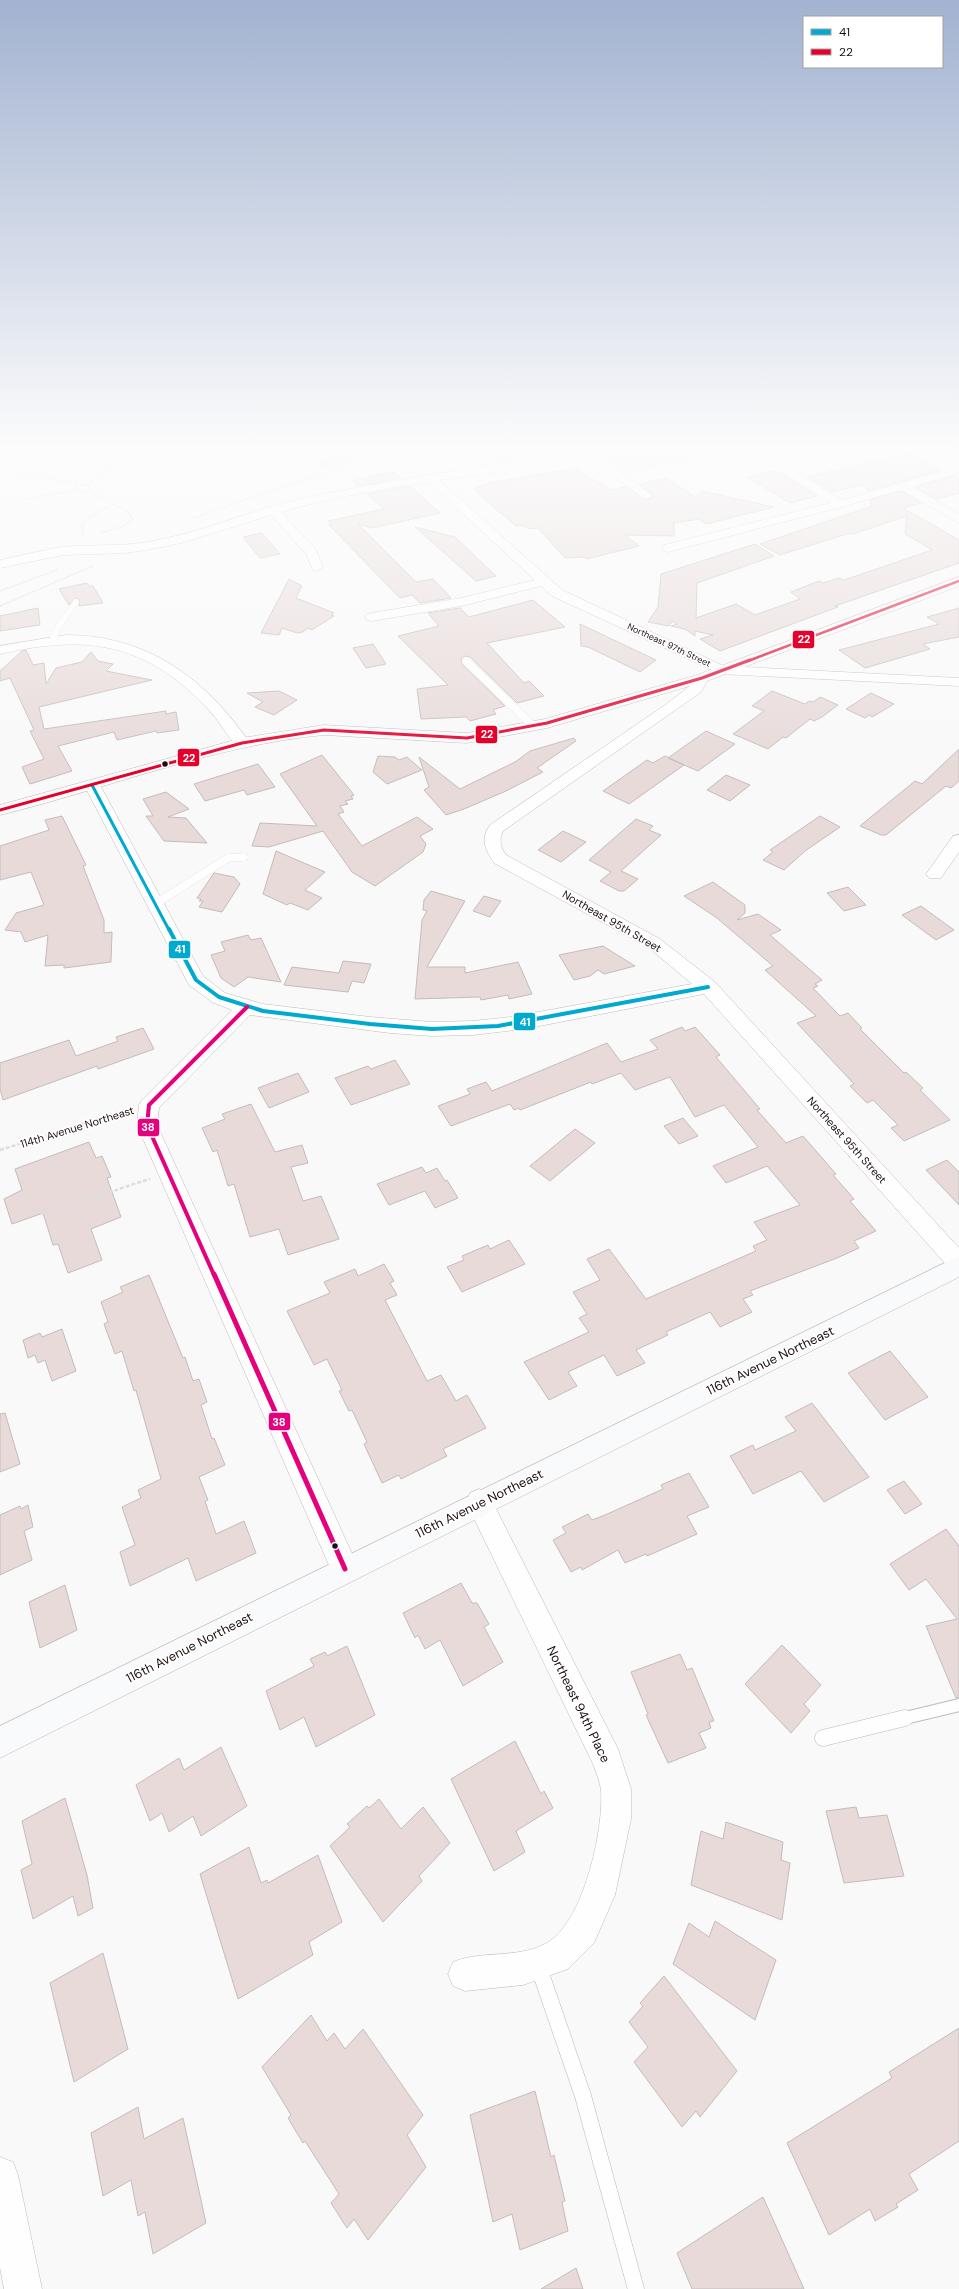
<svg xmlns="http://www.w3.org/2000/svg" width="959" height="2289" viewBox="0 0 959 2289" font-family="'DM Sans',sans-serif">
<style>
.green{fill:#fae4e3}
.building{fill:#e7dad9;stroke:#c4bcbc}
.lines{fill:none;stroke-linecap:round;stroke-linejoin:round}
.lane-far3-casing{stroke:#c0b9b8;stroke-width:6}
.lane-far2-casing{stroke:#c0b9b8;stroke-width:8}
.lane-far1-casing{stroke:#c0b9b8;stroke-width:14}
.lane-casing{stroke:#c0b9b8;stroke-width:17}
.street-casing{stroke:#c0b9b8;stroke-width:1}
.secondary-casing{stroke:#c0b9b8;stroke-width:1}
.path-far1{stroke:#ddd;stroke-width:1.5;stroke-dasharray:2.5 1;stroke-linecap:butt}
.path{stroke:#ddd;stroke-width:2.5;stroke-dasharray:4 2;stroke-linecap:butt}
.lane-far3{stroke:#fefefe;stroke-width:6}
.lane-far2{stroke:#fefefe;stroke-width:8}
.lane-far1{stroke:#fefefe;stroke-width:12}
.lane{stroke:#fefefe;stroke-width:16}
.street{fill:#fefefe;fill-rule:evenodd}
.secondary{fill:#f9fafb;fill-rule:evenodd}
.bus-1-far1-casing{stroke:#fff;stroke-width:5}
.bus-1-casing{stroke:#fff;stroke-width:7}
.bus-2-far1-casing{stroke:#fff;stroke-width:4}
.bus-2-casing{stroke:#fff;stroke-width:5}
.bus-3-far1-casing{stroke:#fff;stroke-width:7}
.bus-3-casing{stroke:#fff;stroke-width:8}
.bus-1-far1{stroke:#00a9ce;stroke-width:3}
.bus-1{stroke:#00a9ce;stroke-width:4}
.bus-2-far1{stroke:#e4002b;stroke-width:2.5}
.bus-2{stroke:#e4002b;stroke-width:3}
.bus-3-far1{stroke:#e5007d;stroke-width:4}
.bus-3{stroke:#e5007d;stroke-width:5}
.bus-dot{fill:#1e0f0f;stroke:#fff;stroke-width:1.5}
.labels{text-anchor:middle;stroke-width:3.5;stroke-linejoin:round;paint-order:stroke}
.far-street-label{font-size:9px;fill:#1e0f0f;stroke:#fff}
.street-label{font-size:11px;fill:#1e0f0f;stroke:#fff}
.near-street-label{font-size:13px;fill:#1e0f0f;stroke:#fff}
.line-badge{stroke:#fff;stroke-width:1.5}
.badge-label{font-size:11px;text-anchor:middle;font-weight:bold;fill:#fff}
</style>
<rect width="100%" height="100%" fill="#f9f9f9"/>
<path class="green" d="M337 451H388L326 468 316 464Z
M484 451H558L498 463Z
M599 451H730L630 473Z
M774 451H832L790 461Z"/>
<path class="building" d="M909 453 941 470 868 491 865 484 832 492 807 477Z
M575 468 610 490 625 487 647 500 654 496 639 484 667 478 695 497 701 491 774 507 706 524 699 519 674 523V536L625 535 639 546 586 559 584 557 565 558 538 528 531 529 520 525 516 526 480 495 475 488 490 483Z
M393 471 401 478 358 486 353 481Z
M774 471 792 480 817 496 790 503 748 477Z
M953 476 959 480V493L936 499 916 487Z
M410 486 440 513 372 528 358 524 416 582 433 579 451 598 420 603 412 595 400 598 329 525 331 524 328 521 384 509 367 494Z
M901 491 921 503 903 508 959 540V563L835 606 838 607 720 651 700 639 713 635 695 631V636L685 629 671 626 677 624 672 621 669 626 648 622 658 607 661 574 755 544 774 556 697 583 696 618 736 604 755 615 800 599 791 592 819 581 823 583 839 578 844 580 932 550 905 534 907 516 853 534 850 533 780 555 760 544 872 506 870 500Z
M415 527 455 537 496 576 476 581Z
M262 533 280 554 260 558 243 537Z
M289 579 302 586 296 598 334 613 331 615 334 616 312 630 308 628 303 632 297 633 282 628 279 635 261 633Z
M87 583 89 586H93L103 603 79 606 80 601 76 598 69 605 59 589Z
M533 600 565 627 487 643 524 683 529 681 544 696 517 703 470 657 465 656 461 659 462 664 505 706 493 710 496 714 470 721 466 717 421 719 417 689 448 685 398 636 439 626 428 613 460 608 469 617Z
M38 608 40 625 0 631V616Z
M959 608V637L923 644 930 649 865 668 839 650 939 624 927 617Z
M580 624 656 660 640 672 588 647 581 646Z
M373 644 386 664 366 668 353 648Z
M26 650 33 665 44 663 46 684 56 668 82 662 91 652 98 661 113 664 106 671 152 680 39 707 44 729 166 711V714L176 712 179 730 157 733 156 731 117 740 114 732 58 746 72 771 30 784 22 767 44 759 30 731 34 730 10 678 0 681V671L22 651Z
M279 691 297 700 274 715 255 707 263 702 247 693Z
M772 691 805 704 809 701 813 702 820 697 838 705 822 717 814 721 810 719 786 738 783 737 768 749 733 734 764 711 752 706Z
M871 693 894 704 872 717 869 715 865 718 846 709Z
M706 731 735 744 698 771 668 758Z
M574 738 576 741 537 768 543 772 506 791 464 809 446 815 424 790 429 787 419 757 460 789 515 762 530 751Z
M959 749V781L951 788 946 786 886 835H881L860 826 915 781 922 784Z
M322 755 354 795 351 796 353 799 345 801 348 804 340 806 344 812 338 814 362 846 417 817 433 829 420 836 426 844 423 852 375 886 352 872 323 831 269 847 252 846 260 823 317 826 280 774Z
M378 756 395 757 399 760 407 757 422 770 387 784 373 772Z
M665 756 684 765 629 804 603 791 647 760 653 763Z
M258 764 275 787 247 795 244 790 205 801 194 784Z
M726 775 750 785 730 801 707 790Z
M166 792 189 809 168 817 186 818 207 843 164 841 146 816H153L143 799Z
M62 816 86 865 83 866 104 920V933L112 932 111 962 64 968V965L45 966 48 935 25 942 21 932 5 930 16 913 44 905 31 872 0 880V846L49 830 45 820Z
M820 816 840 827 805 851 784 870 763 860 773 852 770 850Z
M636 819 653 826 649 830 661 835 621 871 638 879 624 891H619L600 881 611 872 589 860Z
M563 831 586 842 561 862 538 850Z
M276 851 325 872 305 890 322 898 308 910 290 903 287 905 263 894Z
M214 873 234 877 240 884 222 912 199 907 203 901H199L201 899 197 898Z
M713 882 745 905V913L737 920 758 914 781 930 770 935 822 980 815 984 818 986 813 988 840 1016 848 1013 862 1028 860 1029 904 1073 906 1072 923 1088 920 1090 950 1120 904 1141 891 1128 898 1125 873 1100 867 1103 850 1086 854 1084 797 1023 816 1016 765 970 773 966 717 918 684 896Z
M848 887 866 905 844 911 827 893Z
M431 891 465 901 427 967H465V973L518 962 532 994 509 999 508 995 481 1000 480 997 415 999 422 920 427 911 423 910 424 900Z
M484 896 501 901 490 917 473 911Z
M921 906 954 930 936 940 902 915Z
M248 935 251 940 261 938 281 982 248 977 234 987 221 978 211 955 225 951 221 942Z
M603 946 635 966 604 974 598 970 590 976 574 980 559 955Z
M343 961 371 964 364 983 352 981 348 992 284 985 292 967 339 973Z
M682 1027 685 1031 695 1027 720 1055 716 1057 760 1109 757 1110 786 1143 803 1136 836 1174 833 1175 854 1199 850 1201 876 1231 854 1241 859 1248 837 1258 750 1291 753 1295 743 1299 752 1312 720 1327 710 1312 666 1332 668 1335 636 1350 645 1363 617 1376 604 1355 568 1372 577 1386 549 1400 524 1362 589 1332 579 1318 587 1314 573 1292 600 1280 587 1259 609 1249 646 1299 756 1251 753 1246 767 1240 754 1222 800 1205 767 1166 726 1183 713 1166 758 1147 724 1105 695 1117 670 1077 635 1090 621 1073 592 1084 591 1082 520 1110 519 1108 514 1110 510 1104 451 1126 438 1106 470 1094 467 1089 486 1082 492 1091 607 1043 621 1062 658 1049 650 1040Z
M143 1028 154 1049 98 1069 97 1066 3 1100 0 1089V1063L69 1040 76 1056 118 1041 116 1037Z
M395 1060 410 1084 351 1105 335 1078 368 1066 371 1069Z
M298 1073 309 1092 269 1108 258 1088Z
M251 1104 275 1152 302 1145 308 1163 291 1167 303 1201 321 1196 339 1239 288 1255 279 1229 250 1237 234 1184 228 1186 217 1150 213 1152 202 1128 225 1119 222 1114Z
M683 1118 698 1136 679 1144 664 1126Z
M575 1129 595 1143 550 1181 530 1166Z
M89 1142 96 1158 102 1156 111 1177 107 1178 121 1217 91 1229 102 1260 68 1273 58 1244 53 1245 43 1213 12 1224 4 1199 22 1190 15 1169Z
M947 1160 959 1172V1205L926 1170Z
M422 1167 426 1173 437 1168 445 1181 447 1180 458 1198 435 1208 425 1191 389 1205 377 1184Z
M509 1240 525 1264 462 1292 447 1267 464 1260 462 1256 488 1245 490 1249Z
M384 1264 394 1281 390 1283 397 1295 385 1300 427 1381 441 1375 456 1401 467 1395 486 1428 443 1449 447 1456 401 1479 399 1475 382 1483 364 1444 367 1442 352 1410 349 1411 339 1391 342 1390 327 1359 314 1365 287 1311 330 1293 324 1282 355 1269 358 1276Z
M149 1275 183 1358 185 1357 193 1381 199 1379 207 1402 201 1405 212 1439 214 1438 225 1465 199 1477 208 1500 205 1501 216 1534 244 1521 256 1553 196 1581 188 1558 130 1586 120 1552 135 1545 122 1507 141 1498 138 1490 161 1479 136 1390 134 1391 122 1351 115 1354 104 1324 108 1322 101 1302 123 1292 120 1287Z
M62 1329 76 1371 52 1381 45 1360 38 1363 35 1355 28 1358 23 1340 40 1333 42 1337Z
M890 1351 928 1397 885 1420 848 1373Z
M812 1403 869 1477 824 1502 801 1471 753 1494 730 1456 753 1445 755 1450 796 1431 785 1417Z
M5 1413 20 1464 0 1472V1414Z
M689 1473 709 1507 687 1516 697 1534 647 1556 646 1554 625 1563 618 1550 582 1570 581 1567 571 1572 553 1540 566 1533 562 1527 588 1514 592 1520 605 1515 663 1489 661 1485Z
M904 1481 922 1504 905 1514 887 1490Z
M28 1505 33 1527 24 1531 32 1560 0 1575V1515L20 1506 21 1509Z
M946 1529 959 1546V1697L956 1698 926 1626 957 1619 926 1579 909 1590 890 1564Z
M461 1583 472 1603H477L489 1624 484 1627 503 1662 463 1686 440 1640 425 1649 418 1635 415 1638 403 1613Z
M65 1585 77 1630 40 1648 29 1602Z
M782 1645 821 1685 804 1704 810 1711 791 1733 745 1684Z
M347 1646 375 1715 316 1747 304 1717 280 1730 266 1691 314 1666 310 1659 325 1652 327 1656Z
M680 1654 687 1670 692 1668 714 1721 709 1722 711 1728 699 1733 706 1748 668 1763 646 1715 648 1714 631 1672Z
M515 1741 541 1794 544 1791 553 1808 516 1831 525 1852 494 1871 451 1779Z
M221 1747 247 1806 201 1836 193 1816 169 1832 162 1813 150 1821 136 1785 179 1758 184 1770Z
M65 1798 87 1875 93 1908 78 1916 73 1896 33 1919 21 1870 32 1864 22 1821Z
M379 1799 401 1829 423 1807 450 1843 419 1876 422 1881 383 1922 330 1846 350 1827 347 1824 367 1806 369 1808Z
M856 1807 859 1818 887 1815 904 1876 844 1883 826 1811Z
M726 1822 783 1842 781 1860 790 1863 782 1920 691 1885 701 1831 723 1839Z
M249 1847 261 1883 267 1880 268 1883 318 1855 342 1922 309 1942 313 1955 238 1999 200 1874Z
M715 1921 776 1960 755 2020 673 1964 689 1923 709 1937Z
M103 1953 128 2049 74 2082 50 1983Z
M664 1976 737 2071 700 2117 696 2111 682 2127 634 2062 648 2047 629 2022 643 2006 640 2003Z
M311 2015 327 2041 334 2033 345 2049 363 2029 423 2115 407 2135 426 2167 368 2240 354 2219 347 2228 331 2203 339 2194 305 2141 303 2143 288 2118 291 2115 262 2067Z
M959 2028V2141L909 2174 918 2190 896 2204 898 2207 875 2221 870 2209 829 2235 787 2143 892 2078 889 2072Z
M535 2091 551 2157 554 2155 565 2201 562 2202 568 2231 520 2250 512 2214 493 2222 470 2115Z
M138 2107 144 2139 183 2118 206 2223 153 2254 145 2212 138 2216 131 2180 103 2196 91 2133Z
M763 2197 804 2289H692L677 2253Z
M576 2268 583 2289H541Z"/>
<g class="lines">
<g class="lane-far3-casing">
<path id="lane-far3" d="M6 451H30
M197 463 298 451
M52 641 58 627 76 602"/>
</g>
<g class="lane-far2-casing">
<path id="lane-far2" d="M466 661 532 725
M155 904 228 858 244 857"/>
</g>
<g class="lane-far1-casing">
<path id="lane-far1" d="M901 1719 959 1705"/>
</g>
<g class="lane-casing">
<path id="lane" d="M823 1738 905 1718
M538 1965 583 2096 636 2289"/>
</g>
<g class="street-casing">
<path id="street" d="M568 451H593L653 496 647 499 643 498 584 454 496 472 439 480 562 590 724 666 959 678V686L721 674 552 596 541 586 461 606 372 621 367 620 365 617 367 614 372 613 461 598 535 580 428 482C379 489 329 498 281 512L316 550 323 567 317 571 313 570 306 554 271 515 181 543 147 550 125 553 63 555 0 568V560C21 556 41 550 62 547 90 544 119 547 147 542 201 533 251 510 304 498 392 479 480 469 568 451Z
M748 451H761L842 500 951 469 921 451H934L959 465V473L845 506 668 552 664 551 662 548 664 545 831 503Z
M66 635C147 635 205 678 250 743L247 746H237C226 735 219 721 209 710 145 642 87 634 0 654V646Z
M702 674 709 678 701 692 503 831C499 840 500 847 506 855L660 939 715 982 959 1248V1273L951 1270 704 994 524 1029 473 1035 432 1036 390 1033 250 1015 159 1108 157 1125 359 1569 355 1579 345 1583 335 1579 137 1125 139 1105 142 1100 232 1010 212 1002 189 985 84 785 86 782H98L100 785 203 976 225 993 263 1004 370 1017 432 1022 473 1021 511 1017 692 984 648 947 494 863C485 849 480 839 490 825L665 705 690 686 697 675Z
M959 835V852L941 878H929L926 874 929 870 953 836Z
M479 1489 488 1493 618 1749 631 1789V1819L615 1895 594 1943 568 1969 523 1985 465 1991 453 1986 448 1974 453 1962C482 1950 516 1959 545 1944 583 1925 604 1830 601 1790 600 1782 596 1772 593 1764L466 1502 470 1493Z
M0 2157 13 2162 18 2175 42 2289H4L0 2268Z"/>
</g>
<g class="secondary-casing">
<path id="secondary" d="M904 482 959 514V523L900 489 898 486 900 483Z
M959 577V586L707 681 547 728 467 743 324 735C215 745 106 789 0 815V805L242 738 324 725 467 733 545 719 697 675Z
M959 1256V1277L0 1758V1726Z"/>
</g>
<path class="path-far1" d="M63 451 99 462 112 469 88 484 91 492 114 504 90 516 82 524 83 536
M846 451 890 475
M138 465 139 454 143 451
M2 466 11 471 89 486
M112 469 183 463
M76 485 75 490 91 492
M22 500 75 490
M659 505 689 527
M193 518 288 485 402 451
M100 533 124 526 133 519 127 511 114 504
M0 591 59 569
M0 606 93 566"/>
<path class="path" d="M0 1150 127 1110
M40 1214C78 1205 113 1190 150 1179"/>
<use href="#lane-far3" class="lane-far3"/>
<use href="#lane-far2" class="lane-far2"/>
<use href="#lane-far1" class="lane-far1"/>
<use href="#lane" class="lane"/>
<use href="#street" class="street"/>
<use href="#secondary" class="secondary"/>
<g class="bus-1-far1-casing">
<path id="bus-1-far1" d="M92 785 169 930"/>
</g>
<g class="bus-1-casing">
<path id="bus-1" d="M169 929 196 980 219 997 263 1011 370 1024 432 1029 498 1026 708 987"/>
</g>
<g class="bus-2-far1-casing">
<path id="bus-2-far1" d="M748 661 959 581"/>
</g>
<g class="bus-2-casing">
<path id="bus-2" d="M0 810 242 743 324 730 467 738 547 723 702 678 750 660"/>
</g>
<g class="bus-3-far1-casing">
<path id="bus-3-far1" d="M214 1275 147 1125 149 1105 247 1007"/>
</g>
<g class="bus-3-casing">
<path id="bus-3" d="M214 1274 345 1569"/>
</g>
<use href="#bus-1-far1" class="bus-1-far1"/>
<use href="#bus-1" class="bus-1"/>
<use href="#bus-2-far1" class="bus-2-far1"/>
<use href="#bus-2" class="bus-2"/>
<use href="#bus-3-far1" class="bus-3-far1"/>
<use href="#bus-3" class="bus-3"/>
</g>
<linearGradient id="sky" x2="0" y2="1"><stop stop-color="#a2b2d0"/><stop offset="0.58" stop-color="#fcfcfc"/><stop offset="1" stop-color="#fcfcfc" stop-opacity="0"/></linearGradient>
<rect width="959" height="771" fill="url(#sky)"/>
<g class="bus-dot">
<circle cx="165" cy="764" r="3.5"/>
<circle cx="335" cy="1546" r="3.5"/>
</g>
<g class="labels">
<g class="far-street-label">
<text transform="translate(669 645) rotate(25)" y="3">Northeast 97th Street</text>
</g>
<g class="street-label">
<text transform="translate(612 921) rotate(30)" y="4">Northeast 95th Street</text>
<text transform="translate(77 1127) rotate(-17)" y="4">114th Avenue Northeast</text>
<text transform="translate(847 1140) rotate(48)" y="4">Northeast 95th Street</text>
</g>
<g class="near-street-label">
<text transform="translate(770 1360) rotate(-26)" y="5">116th Avenue Northeast</text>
<text transform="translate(479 1503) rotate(-26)" y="5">116th Avenue Northeast</text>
<text transform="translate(189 1647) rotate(-27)" y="5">116th Avenue Northeast</text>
<text transform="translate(579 1704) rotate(64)" y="5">Northeast 94th Place</text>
</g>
</g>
<g class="line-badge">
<rect x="792" y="630" width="23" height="19" rx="4" fill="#e4002b"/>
<rect x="475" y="725" width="23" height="19" rx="4" fill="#e4002b"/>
<rect x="177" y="748" width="23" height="19" rx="4" fill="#e4002b"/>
<rect x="168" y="940" width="23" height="19" rx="4" fill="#00a9ce"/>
<rect x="513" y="1012" width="23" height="19" rx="4" fill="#00a9ce"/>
<rect x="137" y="1118" width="23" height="19" rx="4" fill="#e5007d"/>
<rect x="268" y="1412" width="23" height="19" rx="4" fill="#e5007d"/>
</g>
<g class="badge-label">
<text x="804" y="643">22</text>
<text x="487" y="738">22</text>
<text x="189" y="762">22</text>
<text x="180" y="953">41</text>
<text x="525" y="1026">41</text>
<text x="148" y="1131">38</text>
<text x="279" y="1426">38</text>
</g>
<rect x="803" y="16" width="140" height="52" fill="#ffffff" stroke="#a59f9f"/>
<rect x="811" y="29" width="20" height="6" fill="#00a9ce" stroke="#a59f9f"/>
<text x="839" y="36" font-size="12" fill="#1e0f0f">41</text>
<rect x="811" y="49" width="20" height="6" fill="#e4002b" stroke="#a59f9f"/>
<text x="839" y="56" font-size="12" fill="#1e0f0f">22</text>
</svg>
